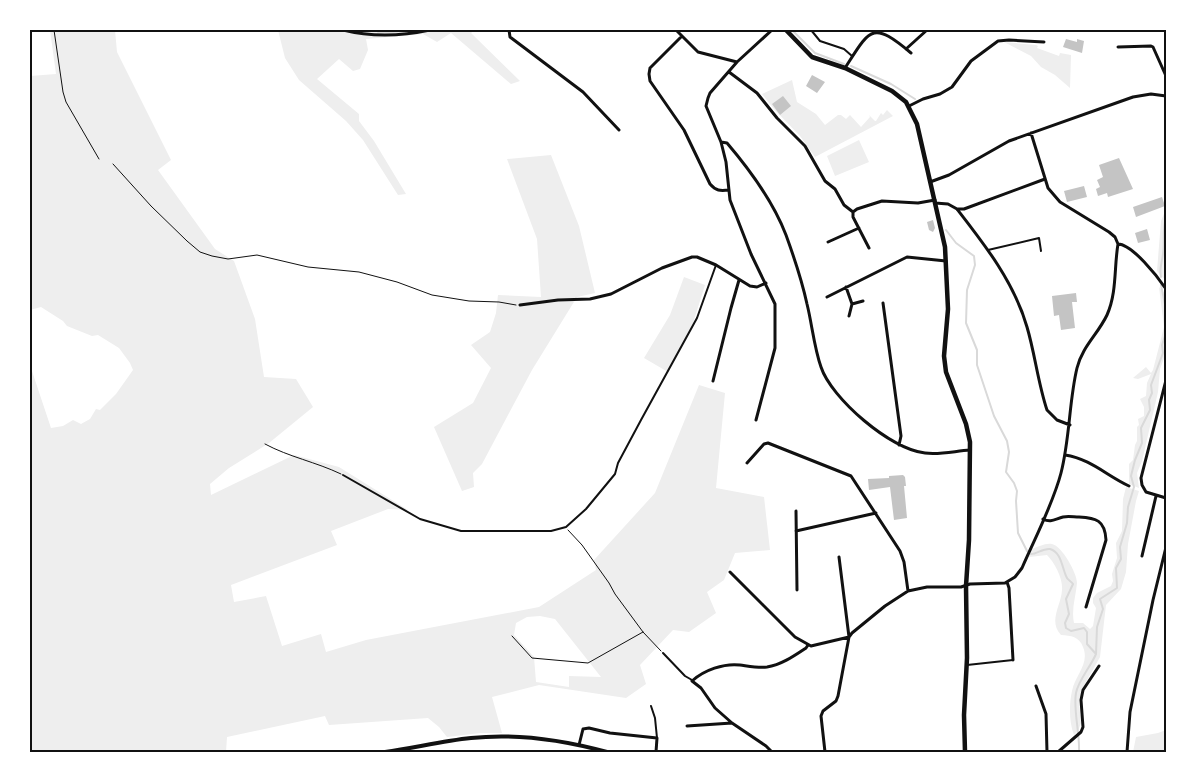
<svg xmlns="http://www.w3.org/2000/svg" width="1196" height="782" viewBox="0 0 1196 782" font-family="'Zilla Slab',serif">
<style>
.green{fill:#eee;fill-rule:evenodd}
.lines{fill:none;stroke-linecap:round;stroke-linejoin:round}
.stream{stroke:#d9d9d9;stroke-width:2}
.building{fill:#c4c4c4}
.path{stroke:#111;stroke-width:1}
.service{stroke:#111;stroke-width:2}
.minor{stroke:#111;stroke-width:3}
.tertiary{stroke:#111;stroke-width:4}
.secondary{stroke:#111;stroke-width:4.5}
.neatline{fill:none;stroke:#111;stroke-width:2}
</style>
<rect width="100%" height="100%" fill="#fff"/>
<path class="green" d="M50 30H115L117 52 171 160 158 170 215 249 234 261 255 319 264 377 296 379 313 407 269 443 229 468 210 484 211 495 294 455 339 467 408 510 388 509 331 531 337 545 231 585 234 602 266 596 282 646 321 634 326 652 366 640 539 607 596 570 594 560 655 493 699 385 725 393 716 488 764 497 770 550 735 553 724 580 707 592 716 613 689 632 673 630 640 665 646 684 626 698 539 685 492 697 502 733H481L447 737 439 727 428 718 329 725 325 716 227 737 226 752H30V365L51 428 63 426 73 420 81 424 90 419 96 409 100 410 116 394 133 370 130 363 119 348 98 335 92 336 67 326 63 321 41 307 30 310V76L56 74ZM540 616 555 619 601 677 569 676V687L536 682 534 657 514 635 516 623 527 617Z
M278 30H475L471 33 520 81 511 84 451 33 437 42 423 34 366 39 368 50 360 69 353 71 339 59 317 79 359 114V121L374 141 406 194 398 195 363 140 346 121 299 80 285 58Z
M1004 42 1036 45 1038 46 1037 48 1059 56 1060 53 1071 55 1070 88 1055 75 1041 67 1031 56Z
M792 80 797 102 816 114 825 125 838 115H841L846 119 850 115 861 127 870 117 869 115 875 121H876L881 113 883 115 887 110 893 116 815 157 800 136 774 109 762 94Z
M859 140 869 162 835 176 827 156Z
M551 155 579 226 595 293 577 297 532 370 482 464 473 473 474 487 462 491 434 427 473 403 491 368 471 345 490 332 496 313 498 295 541 297 537 239 507 159Z
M1166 209 1165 280 1157 271 1161 221Z
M684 277 705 285 693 323 668 372 644 358 670 315Z
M1159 287 1166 295V353L1160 369 1158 392 1142 461 1137 473 1139 488 1129 484V464L1133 460 1135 445 1137 441V427L1139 425 1138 419 1144 416V407L1140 399 1146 396 1147 383 1151 374 1138 379 1133 378 1146 367 1151 373 1153 370 1164 327Z
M1126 487 1139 491 1136 501 1128 544 1126 572 1121 589 1106 605 1100 657 1081 691 1079 703 1081 723 1078 731 1074 735C1069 723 1069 704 1072 691 1075 675 1090 664 1083 647 1079 636 1071 636 1061 635 1048 621 1061 606 1062 590 1063 579 1055 563 1047 555L1029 557 1032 549C1038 547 1045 543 1052 544 1062 546 1077 573 1077 583 1076 596 1071 609 1074 623H1083L1090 629 1093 626 1096 608 1093 603V598L1097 593 1111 586 1113 581 1112 574 1117 558 1116 543 1122 531 1123 499Z
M1166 730V752H1133L1136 737 1158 733Z"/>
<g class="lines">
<path class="stream" d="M792 30 815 53 844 64
M378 33 419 30
M851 66 891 84 915 99
M946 230 956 243 974 256 975 265 967 290 966 323 977 350V365L994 416 1007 441 1009 452 1006 472 1014 483 1017 491 1016 501 1018 533 1027 551
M1161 277C1159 268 1162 263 1163 254 1165 242 1162 230 1166 218
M1161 285 1166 309
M1031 554C1037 554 1043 548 1050 549 1061 552 1062 567 1066 576 1067 580 1071 581 1073 584L1066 599 1069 614 1065 623 1066 628 1071 631 1084 628 1087 632V644L1096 654C1091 666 1078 681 1076 693 1073 709 1080 734 1079 752
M1096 654 1097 627 1103 609 1100 599 1117 588 1116 568 1121 559 1120 547 1127 523 1128 507 1134 487 1131 476 1135 460 1142 443 1141 428 1150 410 1149 400 1152 393 1151 385 1163 353 1162 345 1166 333"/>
</g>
<path class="building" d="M1066 39 1077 42V39L1084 41 1082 53 1063 47Z
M812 75 825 82 817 93 806 86Z
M783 96 791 106 780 115 772 104Z
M1119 158 1133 189 1108 197 1107 193 1098 196 1096 189 1100 187 1097 180 1103 177 1099 165Z
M1084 186 1087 197 1067 202 1064 191Z
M1162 197 1165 206 1136 217 1133 207Z
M933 220 935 228 933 232 929 230 927 222Z
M1147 229 1150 240 1138 243 1135 233Z
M1076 293 1077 302H1072L1075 328 1061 330 1059 315 1054 316 1052 296Z
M903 475 905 477 906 486H904L907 518 894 520 890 487 869 490 868 479 889 478V476Z"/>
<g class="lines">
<path class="path" d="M54 30 63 92 66 102 99 159
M113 164 151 206 187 241 200 252 212 256 228 259 257 255 308 267 359 272 397 282 432 295 469 301 499 302 516 305
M265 444C289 457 316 462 341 474
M568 530 582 545 609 583 615 594 643 632 661 651
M512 636 532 658 588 663 643 632"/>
<path class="service" d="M811 30 820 41 844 49 852 56
M988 250 1039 238 1041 251
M343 475 420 519 461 531H551L566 527 586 509 615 474 618 463 641 420 697 318 716 265
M663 653 685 676 692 680
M967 665 1013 660
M651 706 655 718 657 738"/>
<path class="minor" d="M343 30C371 37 402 36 430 30
M509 30 510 37 583 92 619 130
M676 30 698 52 737 62
M682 36 650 68 649 74 650 81 684 130 710 184C716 191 720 191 729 190
M1118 47 1151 46 1153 47 1166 76
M906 49 927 30
M845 68C870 29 872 20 911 53
M729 72 757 93 777 118 805 146 825 181 835 189 844 205 853 212
M909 106 923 99 940 94 952 87 971 61 998 41 1009 40 1044 42
M1031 133 1048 188 1060 202 1109 232 1115 237 1118 244C1132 244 1158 277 1166 289
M721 142 727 143C750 170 773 201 786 235 794 257 802 281 807 304 812 324 814 347 821 367 831 398 891 450 925 453 940 455 955 451 970 450
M930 182 949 175 1009 141 1133 97 1151 94 1166 96
M935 203 948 204 957 209H964L1045 179
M957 209C985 245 1014 282 1027 327 1035 354 1038 383 1047 410L1057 420 1070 425
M828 242 859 228
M869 248 853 217V212L857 209 882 201 918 203 935 200
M846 287 852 304 849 316
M827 297 907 257 946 261
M883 303 901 436 899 445
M852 304 863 301
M520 305 558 300 590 299 611 294 662 268 692 257H697L716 265 750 286 757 287 766 283
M1166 380 1141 478 1142 485 1146 492 1166 498
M713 381 731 308 739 280
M756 420 775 348V304L751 254 730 200 726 162 721 142 706 106 708 98 710 93 737 62 772 30
M1065 455C1091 459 1107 476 1129 486
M747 463 764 444 768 443 851 476 900 551 904 562 908 591
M796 511 797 590
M1043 519C1051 523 1055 519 1063 517 1068 516 1074 517 1079 517 1096 518 1105 520 1106 540L1086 607
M796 531 876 513
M1142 556 1156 496
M730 572 795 637 811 646 849 637 839 557
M1007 582 1009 588 1013 660
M1036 686 1046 714 1047 752
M687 726 732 723
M579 745 583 729 589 728 610 733 657 738 656 752
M772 752 766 746 732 723 715 708 701 688 692 681C704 670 724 663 740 665 748 666 758 668 767 667 781 665 794 656 806 648L808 645
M825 752 821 716 823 711 836 701 838 696 849 637 852 633 885 606 908 591 927 587H961L970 584 1005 583 1015 577 1022 568C1035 538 1053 504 1061 473 1070 438 1069 401 1077 368 1082 347 1098 334 1107 315 1117 293 1114 267 1118 244
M1058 752 1081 732 1083 727 1081 700 1083 690 1099 666
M1127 752 1130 712 1153 600 1166 547"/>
<path class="tertiary" d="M385 752C414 748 442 741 471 738 517 733 563 740 607 752"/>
<path class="secondary" d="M786 30 812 57 845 68 892 91 906 102 917 124 945 247 948 309 944 356 946 372 966 424 970 442 969 540 966 586 967 658 964 715 965 752"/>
</g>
<rect width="1196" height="782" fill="none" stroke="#ffffff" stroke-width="62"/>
<rect x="31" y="31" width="1134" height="720" class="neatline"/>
</svg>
